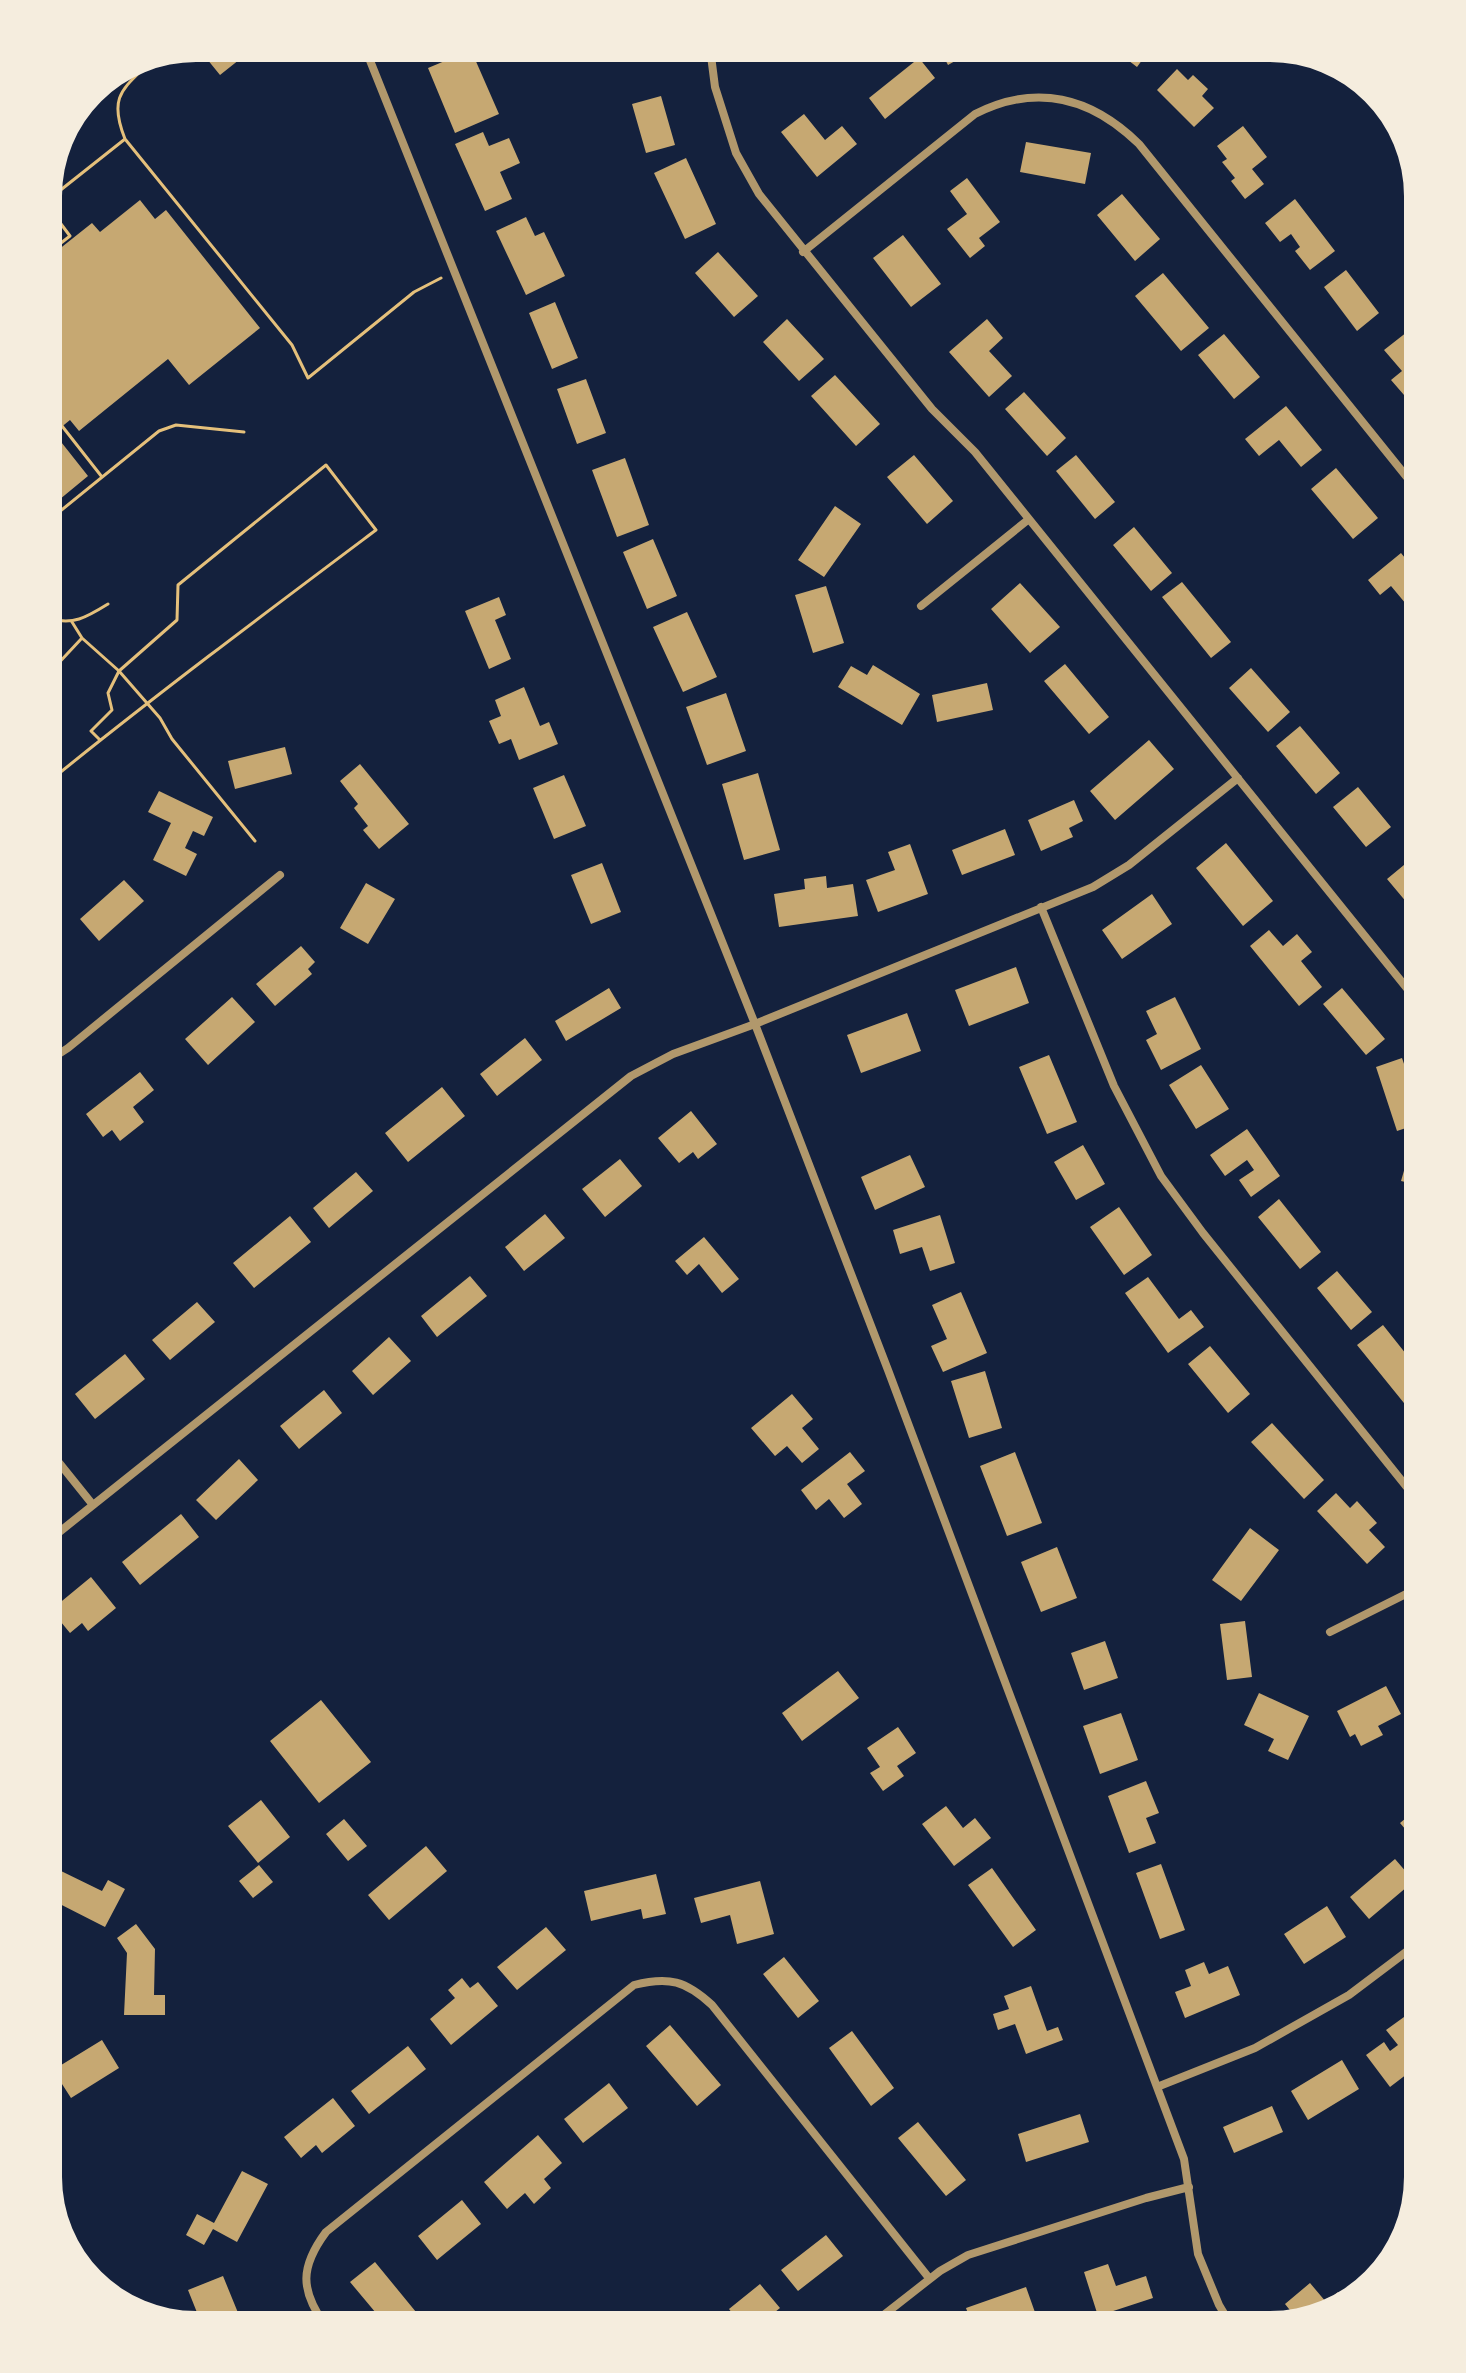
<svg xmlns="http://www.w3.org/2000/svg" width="1466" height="2373" viewBox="0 0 1466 2373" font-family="Georgia,serif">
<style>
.building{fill:#c6a872}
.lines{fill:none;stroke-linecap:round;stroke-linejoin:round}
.path{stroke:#e5c07b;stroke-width:3}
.minor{stroke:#b1986c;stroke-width:8}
</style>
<rect width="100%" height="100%" fill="#14213d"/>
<path class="building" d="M198 48H254L220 75Z
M612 48H654L653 55 612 53Z
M939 48H978L948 65Z
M1112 48H1151L1137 67Z
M471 50 499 114 455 133 428 68Z
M919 58 935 78 885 119 869 98Z
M1177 69 1188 80 1193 75 1208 89 1202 96 1214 108 1194 127 1157 90Z
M661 96 675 145 646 153 632 104Z
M804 114 825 140 842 126 857 144 817 177 781 132Z
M1243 126 1267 157 1252 169 1264 184 1245 199 1231 181 1235 178 1222 162 1227 159 1217 146Z
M483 132 489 146 509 138 520 163 500 172 512 199 485 211 455 144Z
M1026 142 1091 153 1085 184 1020 172Z
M686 158 716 224 685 239 654 173Z
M967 178 1000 222 979 238 985 246 970 258 947 229 967 214 950 191Z
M1122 194 1160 239 1135 261 1097 215Z
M1295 199 1335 251 1310 270 1295 251 1300 247 1291 234 1280 242 1265 223Z
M140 200 155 219 166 210 260 328 189 385 168 359 79 431 70 420 54 433 88 476 48 509V274L51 271 48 268V258L92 223 100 232Z
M526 217 535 236 544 232 565 276 526 295 496 231Z
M903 235 941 284 911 307 873 258Z
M718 252 758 296 734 317 695 273Z
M1346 270 1379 313 1357 331 1324 287Z
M1163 273 1209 328 1181 351 1135 296Z
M555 302 578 358 552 369 529 313Z
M787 319 824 359 799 381 763 342Z
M987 319 1003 338 989 351 1012 376 989 397 949 352Z
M1407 332 1418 346V384L1404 395 1391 380 1402 371 1384 350Z
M1224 334 1260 377 1234 399 1198 355Z
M835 375 880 424 856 446 811 396Z
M586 379 606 433 577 444 557 389Z
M1024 392 1066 438 1047 456 1005 409Z
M1286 406 1322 450 1301 467 1279 440 1259 456 1245 439Z
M914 455 953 501 927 524 887 477Z
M1076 455 1115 502 1095 519 1056 471Z
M625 458 649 525 617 537 592 470Z
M1336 468 1378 518 1353 539 1311 489Z
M835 506 861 524 824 577 798 560Z
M1134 527 1172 573 1151 591 1113 545Z
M653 539 677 596 647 609 623 552Z
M1401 553 1418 574V605L1411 610 1391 586 1380 595 1368 580Z
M1182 582 1231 642 1211 658 1162 597Z
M1020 583 1060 627 1030 653 991 609Z
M826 586 844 643 813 653 795 595Z
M499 597 506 615 495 620 511 659 489 669 465 611Z
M687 612 717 677 683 692 653 627Z
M1065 664 1109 717 1089 734 1044 681Z
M873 665 920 694 902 725 838 687 851 666 867 675Z
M1251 668 1290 712 1268 732 1229 688Z
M987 683 993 710 937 722 932 695Z
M524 687 540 726 549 722 558 744 519 760 511 739 499 744 489 721 501 716 495 700Z
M726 693 746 751 707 765 686 707Z
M1300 726 1340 773 1316 794 1276 746Z
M1149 740 1174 769 1115 820 1090 791Z
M285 747 292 774 235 789 228 761Z
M360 764 409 824 379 849 363 830 368 826 354 808 358 804 340 781Z
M758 773 780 850 744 860 722 784Z
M564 775 586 826 554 839 533 788Z
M1358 787 1391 827 1366 847 1333 807Z
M159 791 213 817 204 836 193 831 185 848 197 854 186 876 153 860 171 823 148 812Z
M1074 800 1083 821 1069 828 1073 837 1041 851 1028 820Z
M1005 829 1015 855 962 875 952 850Z
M1226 843 1273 901 1243 926 1196 868Z
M910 844 928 894 878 912 866 880 895 870 888 852Z
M1410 860 1418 870V916L1387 879Z
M602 863 621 912 591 924 571 875Z
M826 876 827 888 853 884 858 916 779 927 774 894 805 889 804 879Z
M124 880 144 901 99 941 80 919Z
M366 883 395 899 368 944 340 928Z
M1152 894 1172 924 1122 959 1102 930Z
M1269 930 1283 946 1297 934 1312 952 1301 961 1322 987 1299 1006 1250 946Z
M301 946 315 962 308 969 312 974 275 1006 256 984Z
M48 953 60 967 48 977Z
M1016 967 1029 1003 969 1026 955 990Z
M609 988 621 1008 566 1041 555 1021Z
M1342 988 1385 1039 1366 1055 1323 1004Z
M232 997 255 1022 208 1065 185 1039Z
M1175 997 1201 1049 1161 1070 1146 1040 1157 1034 1146 1011Z
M907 1013 921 1051 861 1073 847 1035Z
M525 1038 542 1060 497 1096 480 1074Z
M1049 1055 1077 1122 1047 1134 1019 1067Z
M1402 1058 1418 1105V1124L1397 1131 1376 1067Z
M1201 1065 1229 1109 1196 1129 1169 1085Z
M140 1072 154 1090 133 1107 144 1122 120 1141 112 1130 103 1137 86 1114Z
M442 1087 465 1116 408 1162 385 1133Z
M691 1111 717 1144 698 1159 693 1152 679 1163 658 1138Z
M1247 1129 1280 1176 1251 1197 1239 1180 1254 1170 1247 1160 1225 1176 1210 1155Z
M1083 1145 1105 1184 1076 1200 1054 1162Z
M1410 1150 1418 1152V1185L1401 1181Z
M910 1155 925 1187 875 1210 861 1177Z
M620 1159 642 1186 605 1217 582 1189Z
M356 1172 373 1191 329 1228 313 1208Z
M1279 1199 1321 1252 1300 1269 1258 1217Z
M1119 1207 1152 1255 1124 1275 1090 1227Z
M545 1214 565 1238 524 1271 505 1247Z
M940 1215 955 1263 930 1271 922 1247 900 1254 893 1230Z
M290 1216 311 1242 254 1288 233 1263Z
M48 1225 59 1249 48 1253Z
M704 1237 739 1279 722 1293 699 1264 687 1275 675 1261Z
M1337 1271 1372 1312 1351 1330 1317 1288Z
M470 1276 487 1296 437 1337 421 1316Z
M1148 1277 1179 1319 1191 1310 1204 1327 1168 1353 1125 1293Z
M961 1292 987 1353 943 1372 931 1346 947 1339 932 1305Z
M197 1302 215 1322 170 1360 152 1340Z
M1383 1325 1418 1369V1400L1408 1408 1357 1345Z
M389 1337 411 1361 373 1395 352 1371Z
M1210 1346 1250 1394 1228 1413 1188 1364Z
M125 1354 145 1379 95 1419 75 1394Z
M985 1371 1002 1428 969 1438 951 1381Z
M324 1390 342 1413 299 1449 280 1426Z
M792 1394 813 1419 802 1428 819 1449 802 1463 787 1446 775 1456 751 1428Z
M1272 1423 1324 1480 1304 1499 1251 1442Z
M850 1452 865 1471 847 1484 862 1504 844 1518 829 1499 816 1510 801 1490Z
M1015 1452 1042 1523 1007 1536 980 1466Z
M239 1459 258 1480 216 1520 196 1500Z
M1336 1493 1350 1508 1357 1501 1377 1523 1369 1530 1385 1547 1367 1564 1317 1511Z
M181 1514 199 1537 140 1585 122 1562Z
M1250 1528 1279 1550 1241 1601 1212 1580Z
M1057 1547 1077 1598 1041 1612 1021 1562Z
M91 1577 116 1608 88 1631 82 1623 70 1633 51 1610Z
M1245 1621 1252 1677 1227 1680 1220 1624Z
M1105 1641 1118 1678 1084 1690 1071 1653Z
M838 1671 859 1698 802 1741 782 1713Z
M1386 1686 1401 1714 1378 1726 1383 1735 1361 1746 1355 1734 1350 1737 1337 1711Z
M1259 1693 1309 1716 1288 1760 1268 1751 1274 1739 1244 1725Z
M321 1700 371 1762 319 1803 270 1741Z
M1121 1713 1138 1760 1100 1774 1083 1726Z
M898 1727 916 1753 897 1766 904 1776 883 1791 870 1773 880 1767 867 1748Z
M1146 1781 1159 1813 1146 1818 1156 1843 1129 1853 1108 1796Z
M261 1800 290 1837 258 1863 228 1826Z
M946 1806 963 1828 975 1818 991 1838 954 1866 922 1824Z
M1418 1808V1844L1400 1823Z
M344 1819 367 1846 348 1861 326 1834Z
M426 1846 447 1871 389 1920 368 1895Z
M1395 1859 1414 1881 1369 1919 1350 1897Z
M1161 1864 1185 1930 1160 1939 1136 1873Z
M259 1865 273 1882 253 1898 239 1881Z
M992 1868 1036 1930 1013 1947 968 1885Z
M61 1871 102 1891 108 1880 125 1889 105 1927 48 1898Z
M656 1874 666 1914 643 1919 641 1909 591 1921 584 1891Z
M760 1881 774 1934 737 1944 730 1915 701 1923 694 1898Z
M1327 1906 1346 1937 1304 1964 1284 1934Z
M136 1924 155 1949 154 1995H165V2015H124L127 1953 117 1938Z
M546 1927 566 1950 517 1990 497 1967Z
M784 1957 819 2001 798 2018 763 1974Z
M1204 1962 1209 1974 1228 1966 1240 1995 1185 2018 1175 1992 1191 1986 1185 1970Z
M462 1978 470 1988 478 1982 498 2006 451 2045 430 2019 455 1998 448 1990Z
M1031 1986 1047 2031 1058 2027 1063 2040 1026 2054 1015 2024 998 2030 993 2014 1009 2009 1004 1996Z
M1404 2017 1418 2035V2081L1414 2084 1407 2074 1390 2087 1366 2055 1384 2042 1390 2051 1398 2045 1386 2030Z
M670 2025 721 2085 697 2106 646 2046Z
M852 2031 894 2088 871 2106 829 2048Z
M102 2040 119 2068 71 2098 53 2070Z
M408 2046 426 2069 369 2114 351 2091Z
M1342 2060 1359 2089 1308 2120 1291 2091Z
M609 2083 628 2108 583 2143 564 2119Z
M333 2098 355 2126 322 2153 316 2145 301 2158 284 2137Z
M1272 2106 1283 2132 1234 2153 1223 2127Z
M1080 2114 1089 2142 1026 2162 1018 2134Z
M918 2122 966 2180 946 2196 898 2138Z
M538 2135 562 2163 544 2179 551 2188 534 2204 525 2193 507 2209 484 2182Z
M242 2171 268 2184 237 2242 213 2229 204 2245 186 2235 197 2214 214 2223Z
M462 2200 481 2224 437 2260 418 2236Z
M826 2235 843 2256 798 2291 781 2270Z
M375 2262 416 2312 400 2325H386L350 2282Z
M1108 2264 1116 2286 1146 2276 1153 2298 1098 2316 1084 2272Z
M223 2276 243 2325H202L188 2290Z
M1310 2283 1326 2302 1338 2292 1345 2301 1336 2310 1297 2319 1285 2304Z
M760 2284 780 2308 759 2325H741L729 2309Z
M1026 2287 1037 2318 1017 2325H972L966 2308Z"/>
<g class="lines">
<path class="path" d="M153 59C125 88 107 94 125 139L292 345 308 378 414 292 441 278
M48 200 125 139
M48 253 70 236 58 220 48 215
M62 426 102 477
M48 521 159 431 176 425 244 432
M48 618C73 626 87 617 108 604
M72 622 82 638 119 671 160 718 172 739 255 841
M54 668 82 638
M48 779 57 775C161 691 268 611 376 530L326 465 178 585 177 620 119 671 108 693 112 710 91 731 100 740"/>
<path class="minor" d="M365 48 755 1024 888 1370 1184 2159 1198 2254 1219 2305 1231 2325
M710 48 715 87 736 153 759 194 932 409 975 452 1418 1002
M803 252 975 114C1036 83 1091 97 1139 144L1418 491
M921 606 1029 519
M1041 907 1114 1086 1161 1176 1203 1233 1418 1501
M48 1061 68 1048 280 875
M48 1449 93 1505
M48 1541 631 1076 673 1054 755 1024 1093 887 1129 865 1238 778
M1330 1632 1418 1588
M1157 2087 1255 2048 1349 1995 1418 1943
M325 2325C300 2290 300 2267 326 2232L634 1985C669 1976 686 1981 712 2005L929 2278
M871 2325 940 2271 968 2255 1146 2198 1189 2187"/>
</g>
<path d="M0 0H1466V2373H0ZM196 62H1270A134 134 0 0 1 1404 196V2177A134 134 0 0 1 1270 2311H196A134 134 0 0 1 62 2177V196A134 134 0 0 1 196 62Z" fill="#f5edde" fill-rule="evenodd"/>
</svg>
